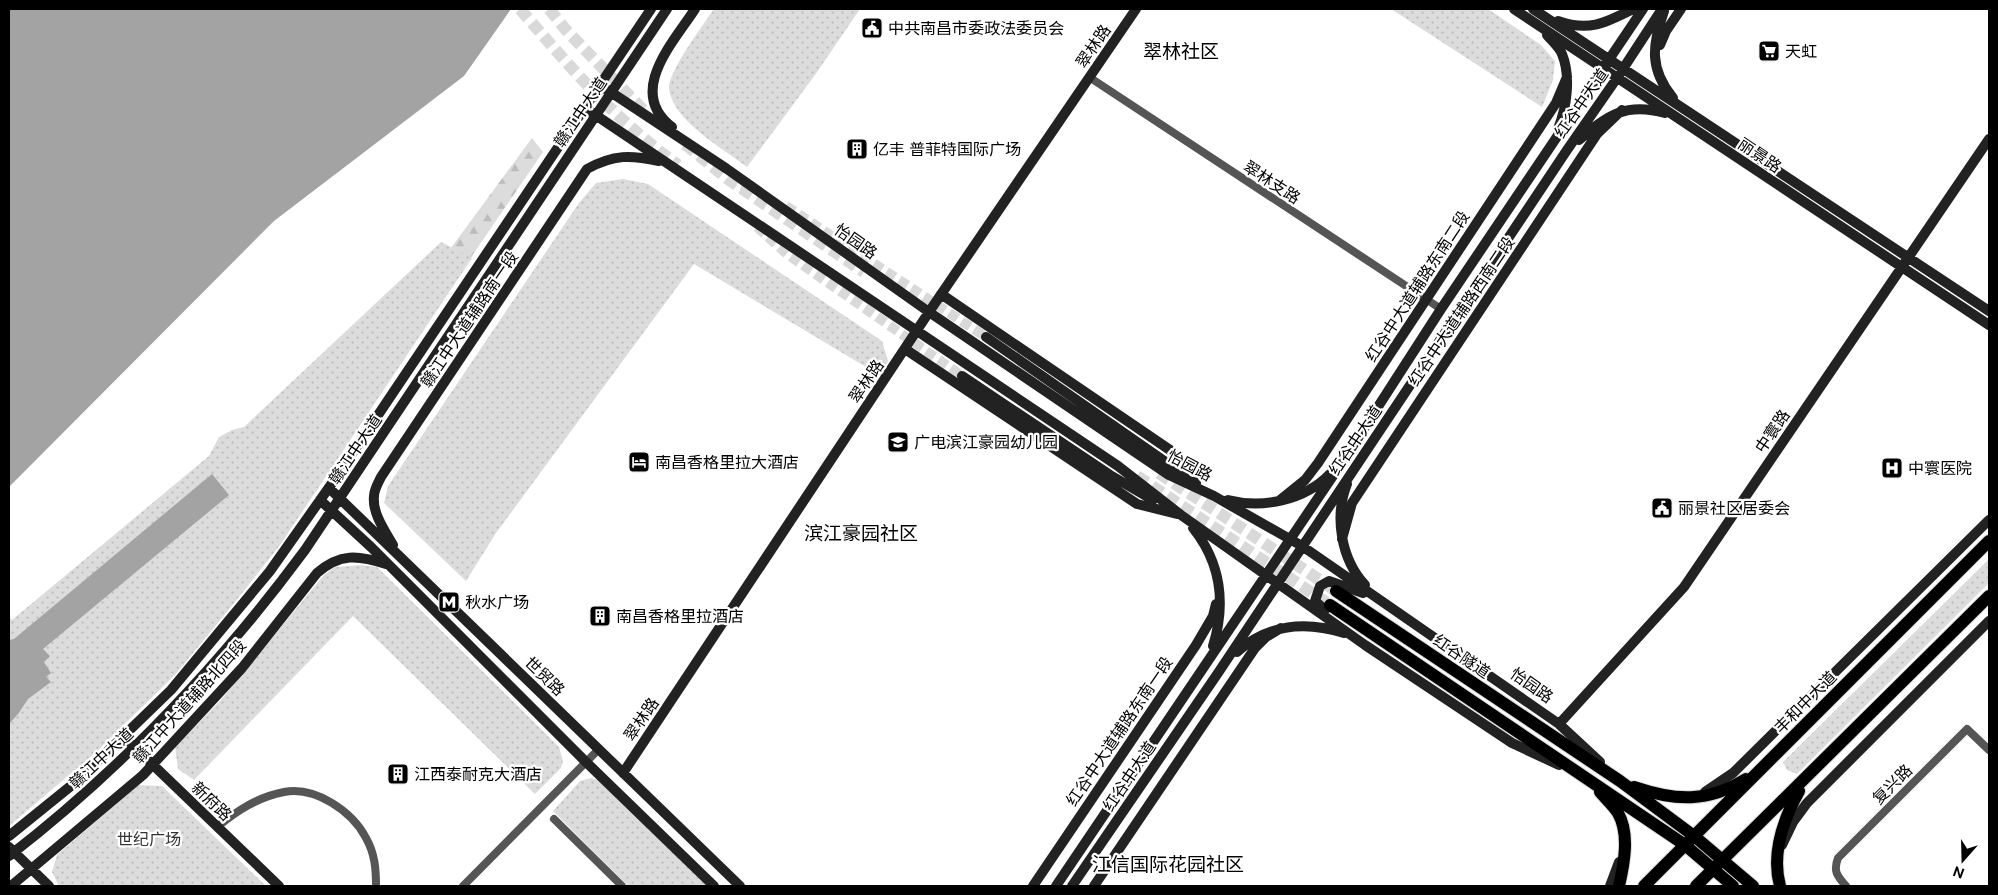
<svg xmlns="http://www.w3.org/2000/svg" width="1998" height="895" viewBox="0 0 1998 895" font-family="'Public Sans','Noto Sans SC',sans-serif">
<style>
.forest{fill:url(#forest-firs)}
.park{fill:url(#park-dots)}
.water{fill:#a3a3a3}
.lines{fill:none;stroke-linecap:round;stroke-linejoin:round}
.secondary-tunnel{stroke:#d9d9d9;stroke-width:10;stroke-dasharray:10 5;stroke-linecap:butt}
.primary-tunnel{stroke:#d9d9d9;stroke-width:12;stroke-dasharray:12 6;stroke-linecap:butt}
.primary-casing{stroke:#dbdbdb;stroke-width:14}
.street{stroke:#555;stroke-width:8}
.secondary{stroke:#222;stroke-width:10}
.primary{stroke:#000;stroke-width:12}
.labels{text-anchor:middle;stroke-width:4.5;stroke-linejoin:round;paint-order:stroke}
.poi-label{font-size:16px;fill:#000;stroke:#fff;text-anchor:start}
.street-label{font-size:16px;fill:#000;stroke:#fff}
.park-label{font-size:16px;fill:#333;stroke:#fff}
.quarter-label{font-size:19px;fill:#000;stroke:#fff}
</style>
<defs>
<pattern id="forest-firs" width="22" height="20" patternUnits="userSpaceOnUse" patternTransform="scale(1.25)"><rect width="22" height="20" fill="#dcdcdc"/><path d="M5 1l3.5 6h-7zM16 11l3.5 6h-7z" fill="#bbb"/></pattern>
<pattern id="park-dots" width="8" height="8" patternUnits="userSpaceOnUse" patternTransform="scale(1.25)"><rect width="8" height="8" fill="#dcdcdc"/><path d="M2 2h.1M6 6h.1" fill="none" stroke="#bbb" stroke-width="1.8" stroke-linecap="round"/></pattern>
</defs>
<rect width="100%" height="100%" fill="#fff"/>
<path class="forest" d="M532 138 543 152 390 376 445 256Z"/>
<path class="park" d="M714 9H860L815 75 747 167C724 149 673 121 669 89 667 73 704 24 714 9Z
M1391 9H1488L1541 45 1555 61 1553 80 1542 107Z
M623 179 648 184 882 341 888 361 881 376 694 264 496 533 466 581 384 503 388 486 579 203 596 183Z
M441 242 472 258 280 545 235 602 175 675 95 753 9 826V616L12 620 209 456 219 437 232 430 244 427Z
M1989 559V583L1797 774 1787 770 1783 762Z
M362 565 377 567 559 747 563 761 561 768 535 794 353 616 194 780 178 769 175 747 221 700 324 575 335 567Z
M591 778 598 780 708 886H628L553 811 580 781Z
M138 785 162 786 266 886H59L52 872 57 855Z"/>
<path class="water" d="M9 9H511L464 76 274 221 9 487Z
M212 474 229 495 43 649 50 656 44 662 51 673 46 677 51 682 28 699 18 714 9 724V640L14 639Z"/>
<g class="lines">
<path class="secondary-tunnel" d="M728 179 751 189
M786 206 986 337
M757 227 787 254 962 376"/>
<path class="primary-tunnel" d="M520 9C570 67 615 120 678 165
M549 9 566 30 646 113
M685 144 728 179 864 272
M1159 473 1336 591
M1137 476 1330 605"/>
<g class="primary-casing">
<path id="primary" d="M1336 591 1620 781 1694 836 1753 886
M1330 605 1685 845 1733 886
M1634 787C1675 801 1708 803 1746 779
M1600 792C1605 798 1613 805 1618 813 1630 834 1624 864 1619 886
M1644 886 1989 541
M1696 886 1989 596
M1780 886C1771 853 1783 820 1799 791"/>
</g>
<path class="street" d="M1089 77 1441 309
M554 819 622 886
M217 827C238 810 258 797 284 792 315 786 352 811 366 838 375 854 376 869 376 886
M463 886 599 749
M1846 886C1837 876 1833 871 1838 858L1967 729 1989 750"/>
<path class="secondary" d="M1514 9 1989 325
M1533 9 1989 311
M1664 11C1652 45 1649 69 1673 98
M1558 21C1589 32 1605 23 1633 9
M1547 35C1552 41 1559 47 1562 54 1571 76 1567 107 1558 129
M1660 45 1666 31 1681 9
M600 85 727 169 929 312 1169 475 1214 496 1302 546 1559 724 1600 762
M585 108 1118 466 1181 515 1365 645 1512 743 1559 765
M672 127C626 92 673 43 695 9
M1579 140C1608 115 1626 102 1665 113
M941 294 1170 450 1193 474
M986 337 1196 483
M905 349 1137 504 1177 514
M962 376 1110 475 1153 500
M1347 484C1334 517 1341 559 1365 585
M329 488 740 886
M320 500 371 547 586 762 714 886
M1228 500C1263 509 1305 500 1330 474
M1279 501 1305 480 1318 463 1556 103 1567 77
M1193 528C1221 563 1226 604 1213 646
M1342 539 1352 503 1597 134 1622 110
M393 545C385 531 372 513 374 496 374 490 378 483 381 477L587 169C614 154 631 155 659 161
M1325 610 1315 601 1320 586 1329 581 1363 593
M1237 652C1268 624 1306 621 1344 633
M1559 724 1684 587 1989 139
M124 737 279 886
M623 773 929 312 1136 9
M1705 792 1733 773 1989 520
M9 836 77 781 171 690 270 571 335 479 651 9
M1782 845 1793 822 1807 803 1989 621
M9 847 49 886
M9 856C123 768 219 666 305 550L667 9
M11 886 143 775 242 668 317 573C340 553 358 555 386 564
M1033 886 1196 645 1213 616 1216 604
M1056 886 1343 461 1441 309 1643 9
M1072 886 1218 673 1567 150 1617 78 1662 9
M1094 886 1255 648 1266 637 1281 628
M1610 886 1619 862"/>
<use href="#primary" class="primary"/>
</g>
<defs>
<g id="civic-square" transform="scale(1.125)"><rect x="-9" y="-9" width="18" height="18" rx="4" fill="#000" stroke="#fff"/><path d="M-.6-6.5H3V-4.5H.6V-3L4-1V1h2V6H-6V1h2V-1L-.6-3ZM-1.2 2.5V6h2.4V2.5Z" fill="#fff"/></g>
<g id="supermarket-square" transform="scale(1.125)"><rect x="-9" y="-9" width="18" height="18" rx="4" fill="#000" stroke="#fff"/><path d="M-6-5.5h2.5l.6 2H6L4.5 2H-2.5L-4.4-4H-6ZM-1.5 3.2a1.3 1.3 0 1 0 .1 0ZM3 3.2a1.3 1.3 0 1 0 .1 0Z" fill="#fff"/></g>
<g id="building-square" transform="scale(1.125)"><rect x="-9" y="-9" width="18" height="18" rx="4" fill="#000" stroke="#fff"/><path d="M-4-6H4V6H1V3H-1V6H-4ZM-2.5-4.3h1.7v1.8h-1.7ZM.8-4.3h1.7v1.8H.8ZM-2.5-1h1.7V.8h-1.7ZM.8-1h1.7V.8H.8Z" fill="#fff"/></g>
<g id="school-square" transform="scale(1.125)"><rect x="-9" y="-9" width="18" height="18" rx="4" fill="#000" stroke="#fff"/><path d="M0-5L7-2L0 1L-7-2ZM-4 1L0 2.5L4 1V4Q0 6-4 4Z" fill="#fff"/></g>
<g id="hotel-square" transform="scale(1.125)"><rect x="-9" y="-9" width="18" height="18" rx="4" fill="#000" stroke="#fff"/><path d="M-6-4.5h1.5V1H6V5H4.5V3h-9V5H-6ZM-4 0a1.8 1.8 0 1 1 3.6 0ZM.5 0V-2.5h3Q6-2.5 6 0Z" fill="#fff"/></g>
<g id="hospital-square" transform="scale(1.125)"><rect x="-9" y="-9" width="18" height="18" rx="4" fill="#000" stroke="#fff"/><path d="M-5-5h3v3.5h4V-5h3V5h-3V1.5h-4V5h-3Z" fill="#fff"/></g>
<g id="metro-square" transform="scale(1.125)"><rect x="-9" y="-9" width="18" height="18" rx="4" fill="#000" stroke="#fff"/><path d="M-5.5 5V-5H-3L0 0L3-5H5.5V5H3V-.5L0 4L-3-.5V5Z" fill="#fff"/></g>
</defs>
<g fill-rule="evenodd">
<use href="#civic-square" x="872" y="28"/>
<use href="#supermarket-square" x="1769" y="51"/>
<use href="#building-square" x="857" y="149"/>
<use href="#school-square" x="898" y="442"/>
<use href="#hotel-square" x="639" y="462"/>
<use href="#hospital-square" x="1892" y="468"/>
<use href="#civic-square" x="1662" y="508"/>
<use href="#metro-square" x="449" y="602"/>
<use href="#building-square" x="600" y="616"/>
<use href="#building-square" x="398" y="774"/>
</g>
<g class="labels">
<g class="poi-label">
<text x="888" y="34">中共南昌市委政法委员会</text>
<text x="1785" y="57">天虹</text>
<text x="873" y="155">亿丰 普菲特国际广场</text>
<text x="914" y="448">广电滨江豪园幼儿园</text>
<text x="655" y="468">南昌香格里拉大酒店</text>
<text x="1908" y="474">中寰医院</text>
<text x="1678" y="514">丽景社区居委会</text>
<text x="465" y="608">秋水广场</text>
<text x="616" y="622">南昌香格里拉酒店</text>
<text x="414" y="780">江西泰耐克大酒店</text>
</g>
<g class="street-label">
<text transform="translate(1093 46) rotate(-56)" y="6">翠林路</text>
<text transform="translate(1581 103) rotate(-55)" y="6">红谷中大道</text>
<text transform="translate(580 112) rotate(-56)" y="6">赣江中大道</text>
<text transform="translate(1760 155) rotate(34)" y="6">丽景路</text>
<text transform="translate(1272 182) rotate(33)" y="6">翠林支路</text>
<text transform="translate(856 241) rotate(35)" y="6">怡园路</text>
<text transform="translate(1417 286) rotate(-57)" y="6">红谷中大道辅路东南二段</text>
<text transform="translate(1461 311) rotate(-56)" y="6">红谷中大道辅路西南二段</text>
<text transform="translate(469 319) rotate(-56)" y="6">赣江中大道辅路南一段</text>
<text transform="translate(866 381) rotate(-56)" y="6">翠林路</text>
<text transform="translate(1772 431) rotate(-56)" y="6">中寰路</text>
<text transform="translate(1355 440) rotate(-56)" y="6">红谷中大道</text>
<text transform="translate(355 449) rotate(-56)" y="6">赣江中大道</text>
<text transform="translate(1190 465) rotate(28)" y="6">怡园路</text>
<text transform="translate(1462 656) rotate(34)" y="6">红谷隧道</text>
<text transform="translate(545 676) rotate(44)" y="6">世贸路</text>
<text transform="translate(1532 685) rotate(35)" y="6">怡园路</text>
<text transform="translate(189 701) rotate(-48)" y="6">赣江中大道辅路北四段</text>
<text transform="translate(1805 702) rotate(-45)" y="6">丰和中大道</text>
<text transform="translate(641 719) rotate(-56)" y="6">翠林路</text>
<text transform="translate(1119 731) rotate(-56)" y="6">红谷中大道辅路东南一段</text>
<text transform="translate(101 758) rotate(-43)" y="6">赣江中大道</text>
<text transform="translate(1129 776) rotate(-56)" y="6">红谷中大道</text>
<text transform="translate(1892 784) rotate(-45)" y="6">复兴路</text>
<text transform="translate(212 801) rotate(44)" y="6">新府路</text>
</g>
<g class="park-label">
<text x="149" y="845">世纪广场</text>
</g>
<g class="quarter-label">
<text x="1181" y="58">翠林社区</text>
<text x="861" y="540">滨江豪园社区</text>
<text x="1168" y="871">江信国际花园社区</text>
</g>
</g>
<rect width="1998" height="895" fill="none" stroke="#000000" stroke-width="20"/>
<g transform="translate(1963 860) rotate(200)" stroke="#ffffff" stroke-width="4" paint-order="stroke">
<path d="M0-4L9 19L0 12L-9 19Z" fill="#000000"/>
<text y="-8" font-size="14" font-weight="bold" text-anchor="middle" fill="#000000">N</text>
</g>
</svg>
